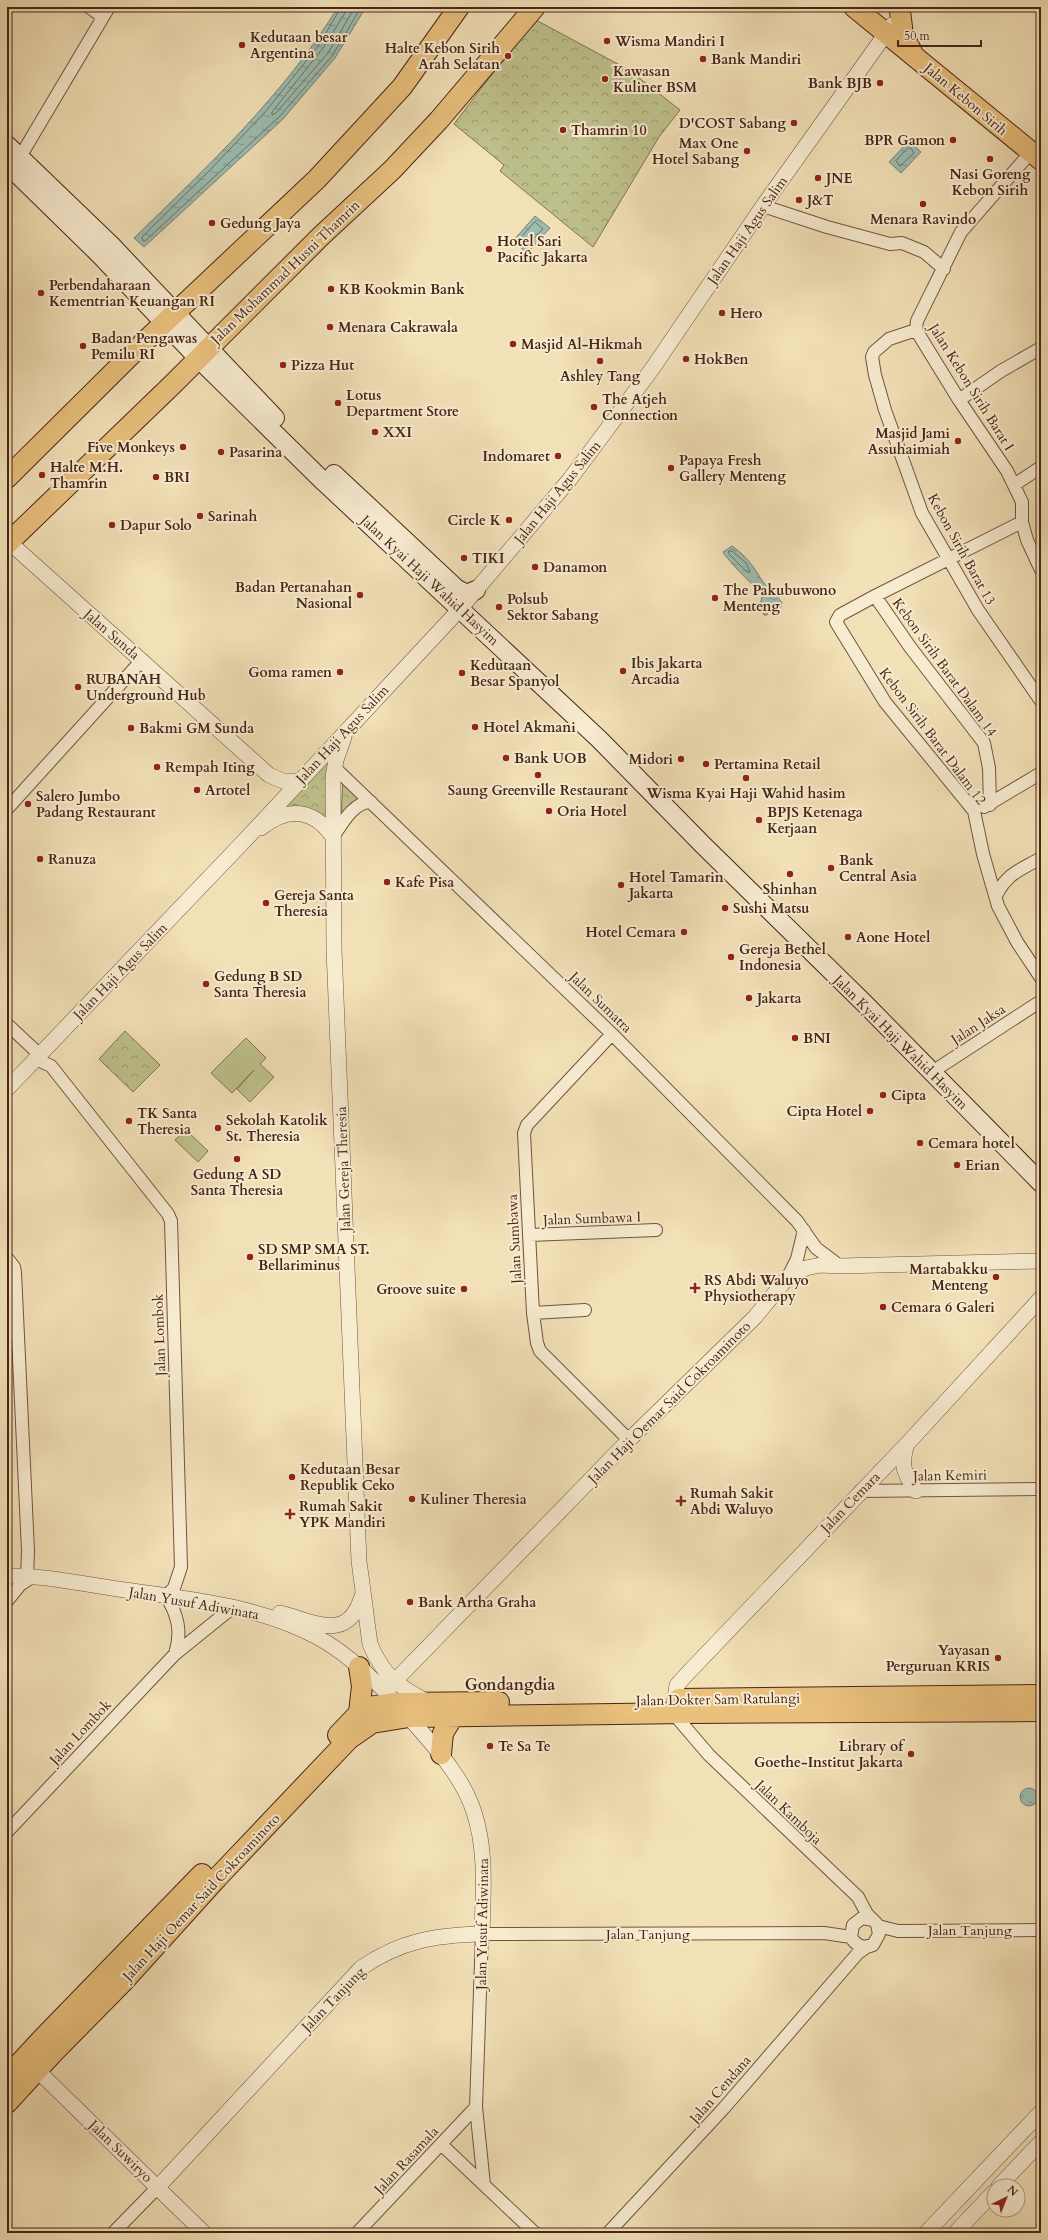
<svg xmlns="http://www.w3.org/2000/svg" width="1048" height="2240" viewBox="0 0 1048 2240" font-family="Cardo,serif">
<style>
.park{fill:url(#park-crowns);stroke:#837352}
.pitch{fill:#bec18c;stroke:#837352}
.water{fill:url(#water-ripples);stroke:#7a8074}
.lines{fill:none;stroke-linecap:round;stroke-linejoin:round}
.shore{stroke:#727164;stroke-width:1}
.minor-casing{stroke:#72543f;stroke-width:14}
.tertiary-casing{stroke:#72543f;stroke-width:16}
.secondary-casing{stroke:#482517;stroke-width:20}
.primary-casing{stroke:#482517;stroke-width:22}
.minor{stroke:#f7ebd0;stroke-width:12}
.tertiary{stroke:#f7ebd0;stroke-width:15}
.secondary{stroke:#f7ebd0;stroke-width:18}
.primary{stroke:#e9c07c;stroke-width:20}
.poi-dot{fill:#8f2418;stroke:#f7ebd0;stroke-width:1.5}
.labels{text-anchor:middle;stroke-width:4;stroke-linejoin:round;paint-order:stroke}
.poi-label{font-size:14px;font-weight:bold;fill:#482517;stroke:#f7ebd0;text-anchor:start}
.street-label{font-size:14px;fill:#482517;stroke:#f7ebd0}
.quarter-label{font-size:16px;font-weight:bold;fill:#482517;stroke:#f7ebd0}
</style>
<defs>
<pattern id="park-crowns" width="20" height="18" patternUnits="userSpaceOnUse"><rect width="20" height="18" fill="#bec18c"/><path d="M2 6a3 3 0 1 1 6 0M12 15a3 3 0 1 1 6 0" fill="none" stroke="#9c9d71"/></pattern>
<pattern id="water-ripples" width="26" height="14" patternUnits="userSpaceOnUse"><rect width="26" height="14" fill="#9bbdb2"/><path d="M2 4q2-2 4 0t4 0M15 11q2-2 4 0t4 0" fill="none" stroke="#809990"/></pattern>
</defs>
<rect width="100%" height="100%" fill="#f2e0b7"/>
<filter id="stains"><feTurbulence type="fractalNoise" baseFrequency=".005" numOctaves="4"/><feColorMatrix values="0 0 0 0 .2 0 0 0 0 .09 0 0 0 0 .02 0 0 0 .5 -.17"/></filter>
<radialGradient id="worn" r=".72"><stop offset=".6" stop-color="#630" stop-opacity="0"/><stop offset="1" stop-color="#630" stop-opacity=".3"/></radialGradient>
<path class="park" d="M534 19 629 70 680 110 659 137 593 247 500 171 504 165 454 124Z
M334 754 329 822 277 814Z
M343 779 362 797 341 819Z
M125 1031 160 1065 133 1092 99 1059Z"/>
<path class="pitch" d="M246 1038 266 1058 260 1064 274 1077 250 1102 237 1089 254 1070 232 1093 211 1073Z
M186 1130 208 1151 198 1162 175 1140Z"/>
<path class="water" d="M338 7H366L335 58 283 119 144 247 134 238C208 166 284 95 338 7Z
M909 141 921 152 901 173 889 162Z
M535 216 550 228 527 253 513 241Z
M732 546C745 555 753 565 761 579 767 588 776 593 782 603L781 607 774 608 769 605 767 615H764L759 607 763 594C757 590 727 560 723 552Z
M1020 1797a9 9 0 1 1 18 0a9 9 0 1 1-18 0Z"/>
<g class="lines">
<path class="shore" d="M341 7 319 45 266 111 211 169 142 237 143 241H145L280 116 332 56 361 7
M346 7 345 13 323 48 272 112V115L276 113 328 53 355 7
M908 148H911L914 153 900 166 896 161Z
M535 222 543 229 526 246 520 239Z
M729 551H732L746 563 750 572H747L729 554Z"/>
<g class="minor-casing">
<path id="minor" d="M89 7 103 17
M1031 152 961 232 917 321 916 330 959 400 1007 471 1022 502V522L1027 540 1041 570
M20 157 109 7
M763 206 827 227 890 244 902 243 924 252 944 269
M916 330 889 339 874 352 872 357 875 375 885 410 922 513 978 610 1041 701
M959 400 1001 371 1041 348
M1014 485 1041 467
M1022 522 875 596 840 615 836 622 885 702 974 811 983 854 998 906 1017 942 1041 978
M875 596 910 647 984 743 989 768 990 805
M334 767 612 1034 797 1221 816 1248 840 1266
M984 807 1041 773
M7 809 142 660
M333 837C342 824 353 802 371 802
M996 896C1006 874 1020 870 1041 858
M7 1024 40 1055
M612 1034 527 1125 524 1133 533 1313 537 1343 540 1351 629 1440
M36 1059 51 1066 168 1214 171 1221 181 1567 174 1588 166 1596C178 1615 182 1632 175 1654
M932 1072 1041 1001
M529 1235 656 1230
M7 1258 14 1267 15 1272 28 1551 27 1577
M788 1277 797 1259 804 1230
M533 1313 585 1310
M860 1491 1041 1489
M7 1601 20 1585 32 1577
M673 1713 709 1755 858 1897 867 1914 877 1924 879 1934 873 1945C864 1949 856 1946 851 1937L853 1925 862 1918 873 1920
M7 1832 175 1654 227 1612 235 1608
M878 1926 898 1931 1041 1930
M441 2144 484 2185
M113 2233 158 2187
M357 2233 476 2107
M535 2233 484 2185 476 2107 482 1934 824 1933 851 1937
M608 2233 724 2108 858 1953 868 1946"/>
</g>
<g class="tertiary-casing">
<path id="tertiary" d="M9 542 269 775 283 781H298
M344 737 336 760 333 777 334 949 359 1561 370 1644C383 1675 398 1687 428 1702
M261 828C288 806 314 809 333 837
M7 1089 246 839 460 609 570 479 652 369 763 206 892 25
M907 1444C900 1466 904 1473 916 1491
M7 1576C46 1575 87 1585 125 1590 190 1599 259 1606 317 1637 353 1656 393 1698 420 1730 442 1755 464 1781 474 1812 487 1852 483 1893 482 1934 435 1935 400 1941 361 1968L158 2187
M280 1613C314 1621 348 1644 362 1596
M388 1688 629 1440 755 1317 788 1277 806 1268 821 1265 840 1266 1041 1261
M673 1711 677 1685 686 1675 907 1444 1041 1298
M37 2070 204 2233
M999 2186 1041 2142
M926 2233 1041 2112
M955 2233 994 2192"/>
</g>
<g class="secondary-casing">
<path id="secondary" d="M7 145 111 245 275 418
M7 164 100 255 198 358 324 482 599 739 703 845 866 1005 1041 1183
M334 474 457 589 467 594 476 590"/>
</g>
<g class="primary-casing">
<path id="primary" d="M854 7 1041 160
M900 11 903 35 912 52
M7 478 142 344 317 179 402 87 459 7
M7 544 173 384 321 236 392 170 439 120 535 7
M679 1699 1041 1695
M359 1713 362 1686 359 1667
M338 1735 359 1713 369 1707 395 1703 499 1702
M441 1754 443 1733 453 1717
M7 2077 41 2040 202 1874
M7 2103 54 2052 122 1983 217 1878 349 1739 372 1723 409 1717 687 1713 1041 1711"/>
</g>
<use href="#minor" class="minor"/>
<use href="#tertiary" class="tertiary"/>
<use href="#secondary" class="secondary"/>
<use href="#primary" class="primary"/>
</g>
<g class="poi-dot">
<circle cx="607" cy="41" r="4"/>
<circle cx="242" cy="45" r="4"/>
<circle cx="508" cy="56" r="4"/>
<circle cx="703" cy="59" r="4"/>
<circle cx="605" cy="79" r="4"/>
<circle cx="880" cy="83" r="4"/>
<circle cx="794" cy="123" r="4"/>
<circle cx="563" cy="130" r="4"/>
<circle cx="953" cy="140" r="4"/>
<circle cx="747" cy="151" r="4"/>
<circle cx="990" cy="159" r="4"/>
<circle cx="818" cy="178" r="4"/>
<circle cx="799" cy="200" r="4"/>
<circle cx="923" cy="204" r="4"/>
<circle cx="212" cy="223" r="4"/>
<circle cx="489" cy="249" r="4"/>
<circle cx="331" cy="289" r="4"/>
<circle cx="41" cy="293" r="4"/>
<circle cx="722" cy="313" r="4"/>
<circle cx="330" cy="327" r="4"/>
<circle cx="513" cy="344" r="4"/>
<circle cx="83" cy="346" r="4"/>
<circle cx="686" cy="359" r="4"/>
<circle cx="600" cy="361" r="4"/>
<circle cx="283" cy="365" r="4"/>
<circle cx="338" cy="403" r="4"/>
<circle cx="594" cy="407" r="4"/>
<circle cx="375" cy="432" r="4"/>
<circle cx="958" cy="441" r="4"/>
<circle cx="183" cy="447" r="4"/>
<circle cx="221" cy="452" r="4"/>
<circle cx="558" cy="456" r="4"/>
<circle cx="671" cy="468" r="4"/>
<circle cx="42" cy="475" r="4"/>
<circle cx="156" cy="477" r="4"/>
<circle cx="200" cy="516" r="4"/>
<circle cx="509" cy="520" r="4"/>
<circle cx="112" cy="525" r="4"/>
<circle cx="464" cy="558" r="4"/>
<circle cx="535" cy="567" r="4"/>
<circle cx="360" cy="595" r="4"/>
<circle cx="715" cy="598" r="4"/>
<circle cx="499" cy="607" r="4"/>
<circle cx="623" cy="671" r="4"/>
<circle cx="340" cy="672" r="4"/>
<circle cx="462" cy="673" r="4"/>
<circle cx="78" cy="687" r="4"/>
<circle cx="475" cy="727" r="4"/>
<circle cx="131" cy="728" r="4"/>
<circle cx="506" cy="758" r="4"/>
<circle cx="681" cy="759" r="4"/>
<circle cx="706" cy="764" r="4"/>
<circle cx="157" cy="767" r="4"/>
<circle cx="538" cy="775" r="4"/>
<circle cx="746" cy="778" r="4"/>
<circle cx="197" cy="790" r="4"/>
<circle cx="28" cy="804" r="4"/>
<circle cx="549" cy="811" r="4"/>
<circle cx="759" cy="820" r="4"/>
<circle cx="40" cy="859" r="4"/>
<circle cx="831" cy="868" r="4"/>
<circle cx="790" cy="874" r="4"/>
<circle cx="387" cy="882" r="4"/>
<circle cx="621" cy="885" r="4"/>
<circle cx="266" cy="903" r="4"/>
<circle cx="725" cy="908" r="4"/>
<circle cx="684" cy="932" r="4"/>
<circle cx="848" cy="937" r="4"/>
<circle cx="731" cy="957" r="4"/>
<circle cx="206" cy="984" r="4"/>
<circle cx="749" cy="998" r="4"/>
<circle cx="795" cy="1038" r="4"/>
<circle cx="883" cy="1095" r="4"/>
<circle cx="870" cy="1111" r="4"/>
<circle cx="129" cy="1121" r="4"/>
<circle cx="218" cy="1128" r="4"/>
<circle cx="920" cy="1143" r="4"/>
<circle cx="237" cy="1159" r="4"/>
<circle cx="957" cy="1165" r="4"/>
<circle cx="250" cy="1257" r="4"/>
<circle cx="996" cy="1277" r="4"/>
<path d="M693 1282h4v4h4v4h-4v4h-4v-4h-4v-4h4z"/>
<circle cx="464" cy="1289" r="4"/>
<circle cx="883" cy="1307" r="4"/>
<circle cx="292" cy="1477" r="4"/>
<circle cx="412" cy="1499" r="4"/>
<path d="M679 1495h4v4h4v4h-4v4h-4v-4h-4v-4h4z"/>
<path d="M288 1508h4v4h4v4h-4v4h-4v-4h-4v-4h4z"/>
<circle cx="410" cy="1602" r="4"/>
<circle cx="998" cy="1658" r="4"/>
<circle cx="490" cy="1746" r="4"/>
<circle cx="911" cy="1754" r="4"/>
</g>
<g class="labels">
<g class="poi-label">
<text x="250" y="42">Kedutaan besar<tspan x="250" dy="16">Argentina</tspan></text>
<text x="615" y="46">Wisma Mandiri I</text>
<text x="500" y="53" text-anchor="end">Halte Kebon Sirih<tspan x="500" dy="16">Arah Selatan</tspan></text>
<text x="711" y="64">Bank Mandiri</text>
<text x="613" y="76">Kawasan<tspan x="613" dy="16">Kuliner BSM</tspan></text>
<text x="872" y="88" text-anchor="end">Bank BJB</text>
<text x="786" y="128" text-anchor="end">D'COST Sabang</text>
<text x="571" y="135">Thamrin 10</text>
<text x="945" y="145" text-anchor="end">BPR Gamon</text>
<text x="739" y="148" text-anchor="end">Max One<tspan x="739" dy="16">Hotel Sabang</tspan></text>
<text x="990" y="179" text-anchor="middle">Nasi Goreng<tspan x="990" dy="16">Kebon Sirih</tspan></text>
<text x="826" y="183">JNE</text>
<text x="807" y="205">J&amp;T</text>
<text x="923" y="224" text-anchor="middle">Menara Ravindo</text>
<text x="220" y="228">Gedung Jaya</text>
<text x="497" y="246">Hotel Sari<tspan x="497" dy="16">Pacific Jakarta</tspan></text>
<text x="49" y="290">Perbendaharaan<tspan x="49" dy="16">Kementrian Keuangan RI</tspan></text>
<text x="339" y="294">KB Kookmin Bank</text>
<text x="730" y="318">Hero</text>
<text x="338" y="332">Menara Cakrawala</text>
<text x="91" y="343">Badan Pengawas<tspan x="91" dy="16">Pemilu RI</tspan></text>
<text x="521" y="349">Masjid Al-Hikmah</text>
<text x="694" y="364">HokBen</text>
<text x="291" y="370">Pizza Hut</text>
<text x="600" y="381" text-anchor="middle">Ashley Tang</text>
<text x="346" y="400">Lotus<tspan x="346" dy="16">Department Store</tspan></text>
<text x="602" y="404">The Atjeh<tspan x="602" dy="16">Connection</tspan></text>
<text x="383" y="437">XXI</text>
<text x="950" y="438" text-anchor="end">Masjid Jami<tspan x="950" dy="16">Assuhaimiah</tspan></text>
<text x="175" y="452" text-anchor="end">Five Monkeys</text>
<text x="229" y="457">Pasarina</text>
<text x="550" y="461" text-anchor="end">Indomaret</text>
<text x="679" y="465">Papaya Fresh<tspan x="679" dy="16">Gallery Menteng</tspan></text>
<text x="50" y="472">Halte M.H.<tspan x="50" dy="16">Thamrin</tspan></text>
<text x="164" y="482">BRI</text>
<text x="208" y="521">Sarinah</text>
<text x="501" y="525" text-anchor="end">Circle K</text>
<text x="120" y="530">Dapur Solo</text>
<text x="472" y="563">TIKI</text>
<text x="543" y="572">Danamon</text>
<text x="352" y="592" text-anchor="end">Badan Pertanahan<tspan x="352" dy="16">Nasional</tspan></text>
<text x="723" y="595">The Pakubuwono<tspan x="723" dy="16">Menteng</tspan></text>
<text x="507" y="604">Polsub<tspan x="507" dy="16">Sektor Sabang</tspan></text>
<text x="631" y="668">Ibis Jakarta<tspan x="631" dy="16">Arcadia</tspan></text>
<text x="470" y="670">Kedutaan<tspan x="470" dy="16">Besar Spanyol</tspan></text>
<text x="332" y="677" text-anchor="end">Goma ramen</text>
<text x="86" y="684">RUBANAH<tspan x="86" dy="16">Underground Hub</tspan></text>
<text x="483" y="732">Hotel Akmani</text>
<text x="139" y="733">Bakmi GM Sunda</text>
<text x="514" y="763">Bank UOB</text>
<text x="673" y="764" text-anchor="end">Midori</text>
<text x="714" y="769">Pertamina Retail</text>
<text x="165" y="772">Rempah Iting</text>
<text x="205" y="795">Artotel</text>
<text x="538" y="795" text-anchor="middle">Saung Greenville Restaurant</text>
<text x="746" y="798" text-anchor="middle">Wisma Kyai Haji Wahid hasim</text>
<text x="36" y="801">Salero Jumbo<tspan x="36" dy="16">Padang Restaurant</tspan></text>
<text x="557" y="816">Oria Hotel</text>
<text x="767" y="817">BPJS Ketenaga<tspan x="767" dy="16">Kerjaan</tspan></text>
<text x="48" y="864">Ranuza</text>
<text x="839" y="865">Bank<tspan x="839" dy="16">Central Asia</tspan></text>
<text x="629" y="882">Hotel Tamarin<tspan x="629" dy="16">Jakarta</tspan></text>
<text x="395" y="887">Kafe Pisa</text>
<text x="790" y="894" text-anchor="middle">Shinhan</text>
<text x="274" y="900">Gereja Santa<tspan x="274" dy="16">Theresia</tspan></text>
<text x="733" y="913">Sushi Matsu</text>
<text x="676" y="937" text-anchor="end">Hotel Cemara</text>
<text x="856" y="942">Aone Hotel</text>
<text x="739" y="954">Gereja Bethel<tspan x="739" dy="16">Indonesia</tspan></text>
<text x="214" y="981">Gedung B SD<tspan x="214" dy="16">Santa Theresia</tspan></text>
<text x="757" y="1003">Jakarta</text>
<text x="803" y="1043">BNI</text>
<text x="891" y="1100">Cipta</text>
<text x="862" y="1116" text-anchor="end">Cipta Hotel</text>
<text x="137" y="1118">TK Santa<tspan x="137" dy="16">Theresia</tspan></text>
<text x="226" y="1125">Sekolah Katolik<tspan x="226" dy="16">St. Theresia</tspan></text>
<text x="928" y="1148">Cemara hotel</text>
<text x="965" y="1170">Erian</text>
<text x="237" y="1179" text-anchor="middle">Gedung A SD<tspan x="237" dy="16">Santa Theresia</tspan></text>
<text x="258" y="1254">SD SMP SMA ST.<tspan x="258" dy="16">Bellariminus</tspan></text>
<text x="988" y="1274" text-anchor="end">Martabakku<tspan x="988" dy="16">Menteng</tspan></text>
<text x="704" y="1285">RS Abdi Waluyo<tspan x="704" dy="16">Physiotherapy</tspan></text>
<text x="456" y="1294" text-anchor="end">Groove suite</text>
<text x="891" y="1312">Cemara 6 Galeri</text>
<text x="300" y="1474">Kedutaan Besar<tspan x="300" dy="16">Republik Ceko</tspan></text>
<text x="690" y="1498">Rumah Sakit<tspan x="690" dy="16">Abdi Waluyo</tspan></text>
<text x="420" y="1504">Kuliner Theresia</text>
<text x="299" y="1511">Rumah Sakit<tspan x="299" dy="16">YPK Mandiri</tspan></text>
<text x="418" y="1607">Bank Artha Graha</text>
<text x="990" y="1655" text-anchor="end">Yayasan<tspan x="990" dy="16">Perguruan KRIS</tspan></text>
<text x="498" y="1751">Te Sa Te</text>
<text x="903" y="1751" text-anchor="end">Library of<tspan x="903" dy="16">Goethe-Institut Jakarta</tspan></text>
</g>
<g class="street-label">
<text transform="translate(966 99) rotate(40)" y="5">Jalan Kebon Sirih</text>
<text transform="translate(747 230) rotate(-55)" y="5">Jalan Haji Agus Salim</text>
<text transform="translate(285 272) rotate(-44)" y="5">Jalan Mohammad Husni Thamrin</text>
<text transform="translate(972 387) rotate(58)" y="5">Jalan Kebon Sirih Barat I</text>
<text transform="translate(557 492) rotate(-51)" y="5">Jalan Haji Agus Salim</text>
<text transform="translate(962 549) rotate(61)" y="5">Kebon Sirih Barat 13</text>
<text transform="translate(430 580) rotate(43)" y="5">Jalan Kyai Haji Wahid Hasyim</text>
<text transform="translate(112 634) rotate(41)" y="5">Jalan Sunda</text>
<text transform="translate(945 667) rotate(54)" y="5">Kebon Sirih Barat Dalam 14</text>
<text transform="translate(342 734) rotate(-47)" y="5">Jalan Haji Agus Salim</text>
<text transform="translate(933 736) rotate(53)" y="5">Kebon Sirih Barat Dalam 12</text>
<text transform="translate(120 971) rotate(-46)" y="5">Jalan Haji Agus Salim</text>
<text transform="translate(601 1002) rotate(44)" y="5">Jalan Sumatra</text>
<text transform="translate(978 1024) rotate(-33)" y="5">Jalan Jaksa</text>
<text transform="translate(901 1042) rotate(45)" y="5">Jalan Kyai Haji Wahid Hasyim</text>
<text transform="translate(343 1169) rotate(-92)" y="5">Jalan Gereja Theresia</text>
<text transform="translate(592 1218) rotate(-2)" y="5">Jalan Sumbawa I</text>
<text transform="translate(514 1239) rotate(-93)" y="5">Jalan Sumbawa</text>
<text transform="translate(159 1335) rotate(-92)" y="5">Jalan Lombok</text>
<text transform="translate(669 1402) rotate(-45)" y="5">Jalan Haji Oemar Said Cokroaminoto</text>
<text transform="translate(950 1475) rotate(-1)" y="5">Jalan Kemiri</text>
<text transform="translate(850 1502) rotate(-46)" y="5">Jalan Cemara</text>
<text transform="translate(194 1603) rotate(10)" y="5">Jalan Yusuf Adiwinata</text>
<text transform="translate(718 1699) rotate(-1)" y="5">Jalan Dokter Sam Ratulangi</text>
<text transform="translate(80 1732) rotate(-47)" y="5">Jalan Lombok</text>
<text transform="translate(789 1812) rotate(44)" y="5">Jalan Kamboja</text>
<text transform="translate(201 1897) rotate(-47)" y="5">Jalan Haji Oemar Said Cokroaminoto</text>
<text transform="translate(482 1924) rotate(-89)" y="5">Jalan Yusuf Adiwinata</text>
<text x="970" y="1935">Jalan Tanjung</text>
<text x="648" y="1939">Jalan Tanjung</text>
<text transform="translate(333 1999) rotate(-46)" y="5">Jalan Tanjung</text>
<text transform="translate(720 2089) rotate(-49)" y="5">Jalan Cendana</text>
<text transform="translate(121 2151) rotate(44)" y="5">Jalan Suwiryo</text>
<text transform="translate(406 2160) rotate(-47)" y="5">Jalan Rasamala</text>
</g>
<g class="quarter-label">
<text x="510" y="1690">Gondangdia</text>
</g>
</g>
<rect width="1048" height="2240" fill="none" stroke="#f2e0b7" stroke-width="24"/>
<rect x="8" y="8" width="1032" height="2224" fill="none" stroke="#482517" stroke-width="2"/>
<rect x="12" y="12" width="1024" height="2216" fill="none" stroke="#482517"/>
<g transform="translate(1006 2198) rotate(43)"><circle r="19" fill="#f7ebd0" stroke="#b19c86"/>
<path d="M0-3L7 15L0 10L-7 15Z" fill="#8f2418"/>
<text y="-6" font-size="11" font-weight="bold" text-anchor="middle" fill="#482517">N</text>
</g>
<path d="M898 40v6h83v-6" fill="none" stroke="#482517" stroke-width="2"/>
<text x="904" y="40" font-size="12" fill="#482517" stroke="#f7ebd0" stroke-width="3" paint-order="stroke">50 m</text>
<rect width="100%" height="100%" filter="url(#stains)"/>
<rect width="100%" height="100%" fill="url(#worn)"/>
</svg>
